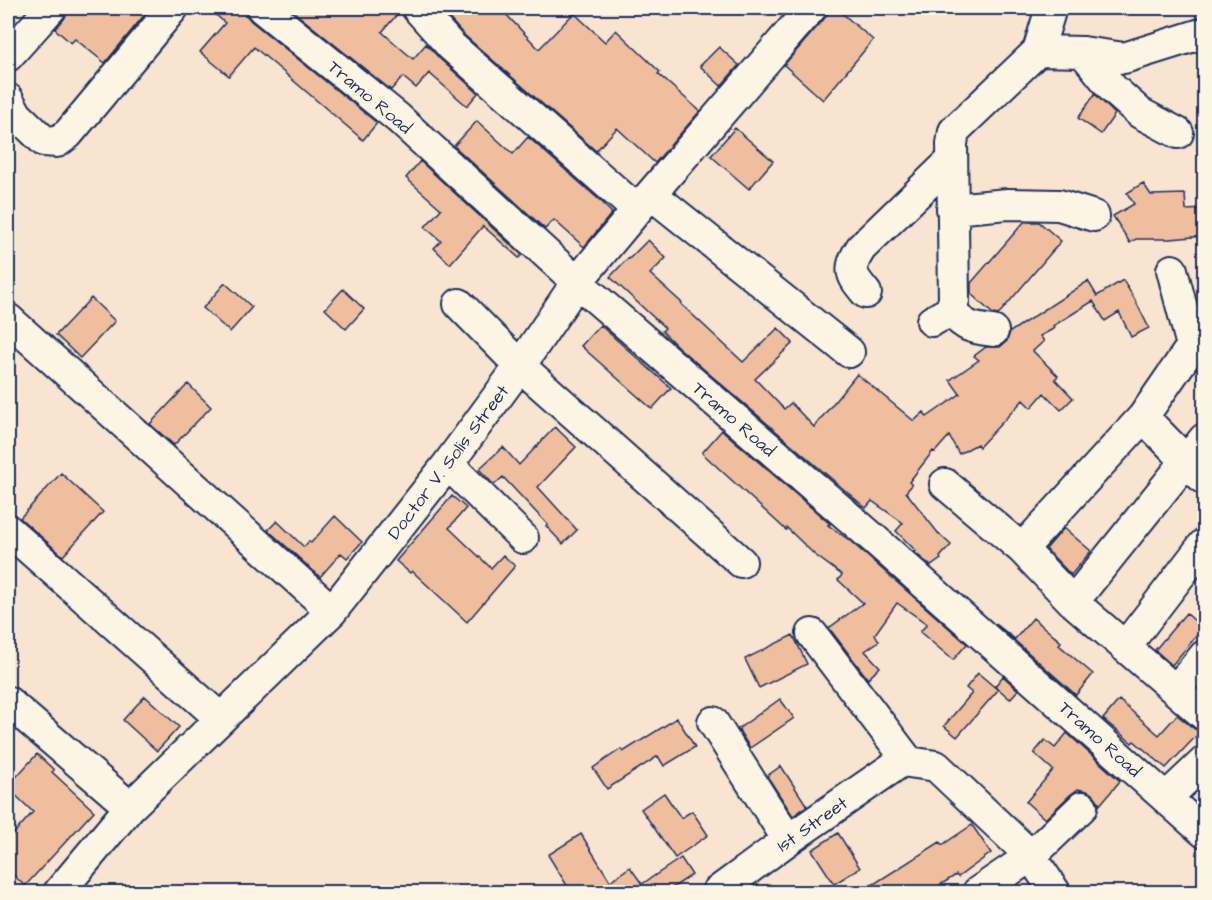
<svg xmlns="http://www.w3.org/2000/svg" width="1212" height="900" viewBox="0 0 1212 900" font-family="'Architects Daughter',sans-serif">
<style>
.building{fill:#efbe9f;stroke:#1b2f5e;stroke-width:1.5}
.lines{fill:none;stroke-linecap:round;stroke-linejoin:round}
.minor-casing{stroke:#1b2f5e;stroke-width:34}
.minor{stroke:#fcf5e5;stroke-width:30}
.labels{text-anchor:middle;stroke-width:6;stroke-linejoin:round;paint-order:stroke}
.street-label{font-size:18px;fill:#1b2f5e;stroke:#fcf5e5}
</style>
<rect width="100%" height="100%" fill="#f8e4d0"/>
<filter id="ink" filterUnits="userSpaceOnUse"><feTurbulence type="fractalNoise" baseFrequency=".0167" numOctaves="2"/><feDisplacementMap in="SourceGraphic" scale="12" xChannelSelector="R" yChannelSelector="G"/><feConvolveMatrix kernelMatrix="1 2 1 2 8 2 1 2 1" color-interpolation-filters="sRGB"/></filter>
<g filter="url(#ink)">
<path class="building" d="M68 8H150L105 63 75 39 71 43 55 29 64 19 68 12Z
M208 8H245L246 15 251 21 377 123 363 140 254 47 229 76 200 52 225 23Z
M289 8H400V11L382 32 413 59 426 44 440 59 478 93 467 106 429 73 416 88 403 77 391 90Z
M440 8H500L539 49 574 13 605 42 616 30 660 72 658 74 700 111 655 163 617 128 596 151 463 34Z
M831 8H836L873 40 823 100 784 65 824 19Z
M719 47 739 65 721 86 700 66Z
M1095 94 1115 114 1101 134 1078 118Z
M477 121 513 154 528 137 604 204V205L612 213 584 247 554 220 545 229 454 146Z
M735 128 773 161 749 189 711 156Z
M420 161 522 255 519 258 483 226 450 264 434 248 441 241 425 227 441 209 406 178Z
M1143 183 1151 195 1185 194 1186 210 1204 209V236L1170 239H1136L1130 243 1113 216 1134 204 1127 193Z
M1024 222H1039L1061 241 998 315 993 314 971 294V283Z
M648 240 666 258 650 274 682 303 681 304 743 362 778 328 793 343 755 379 784 409 791 403 814 427 857 374 914 421 924 412 927 417 960 394 950 380 979 360 974 356 986 347H1000L1007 341 1010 332 1088 281 1097 296 1123 280 1134 298 1149 328 1131 337 1119 312 1105 321 1093 301 1053 326 1055 328 1040 336 1044 341 1033 351 1058 376 1055 379 1073 398 1061 410 1044 393 1031 408 1023 400 979 447 977 444 959 454 949 436 935 452 933 451 909 482 912 485 906 492 938 533 951 545 940 557 941 559 931 566 914 552 916 551 896 531 903 523 872 501 866 508 854 498 679 348 662 331 665 328 610 277 628 258 629 259Z
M225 283 252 307 230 332 203 308Z
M343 289 364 309 346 329 325 309Z
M91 298 115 321 80 358 56 335Z
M600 325 671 388 652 409 581 346Z
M188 384 211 407 174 445 150 424Z
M555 427 576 447 538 487 577 530 563 544 546 526 548 525 503 477 494 485 479 469 503 447 519 465Z
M722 430 830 524 828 525 849 540 967 644 953 660 920 632 927 624 897 603 875 634 879 641 865 651 880 667 868 679 829 628 863 603 838 580 842 575 815 555 787 528 786 530 702 453Z
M61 473 103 512 63 556 20 518Z
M452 496 466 508 449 528 491 568 503 555 515 566 467 622 412 571 410 573 396 561Z
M335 516 362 542 347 558 341 553 320 577 268 530 277 521 304 547 309 541 311 543Z
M1064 528 1091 551 1071 575 1046 549Z
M1186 613 1203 628 1172 665 1155 650Z
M1033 618 1061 642 1059 645 1093 674 1076 695 996 624 1015 639Z
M793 635 807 664 759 688 745 659Z
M978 673 998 690 957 737 944 726 972 693 966 688Z
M1003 676 1018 690 1010 699 995 686Z
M145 696 179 727 157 751 123 720Z
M780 699 794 718 750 748 738 729Z
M1119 700 1159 735 1177 715 1193 728 1200 732 1166 768 1134 741 1132 743 1103 719Z
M677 718 695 747 664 766 658 756 607 789 593 768 621 749 623 752Z
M1067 733 1120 781 1099 806V802L1094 795 1087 791 1078 789 1070 795 1045 819 1026 802 1053 770 1034 753 1045 740 1055 748Z
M37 754 54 770 52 772 94 811 25 886 8 870V840L33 812 8 788V786Z
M781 766 807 806 793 816 767 776Z
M664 793 681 818 692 811 708 835 675 858 641 809Z
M972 825 991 853 958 877 956 875 929 892H861L940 842 942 845Z
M838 833 860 868 834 884 812 850Z
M581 834 610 881 630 867 642 884 681 858 692 875 666 892H571L548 855Z"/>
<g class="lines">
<g class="minor-casing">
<path id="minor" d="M262 8 398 118 577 282 873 538 1204 832
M417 8 451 46 637 210
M1038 51 1083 52 1124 58 1204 33
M1083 52 1113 89 1140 113 1178 133
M8 56 51 8
M8 99 17 115 44 141 57 142 68 134 173 8
M651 194 849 352
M952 209 1008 204 1059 205 1094 216
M1172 270 1192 346
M866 293C851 275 847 270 861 248L952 160
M459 304 520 366 741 562
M950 311C966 327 970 328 993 331
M8 319 332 611
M932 321 950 311 954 300 952 144 954 131 1038 51 1051 8
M1143 417 1204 479
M448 464 523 538
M945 484 1022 549 1073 602 1204 715
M8 530 220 718
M1022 549 1143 417 1192 346 1204 332
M1073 602 1204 439
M812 634 909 762
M1125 647 1204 544
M1176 690 1204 656
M8 702 130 807
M713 722 788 840
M1166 798 1204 762
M59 892 130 807 332 611 448 464 520 366 577 282 637 210 811 8
M717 892 788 840 902 761 936 766 1031 856 1055 892
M978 892 1031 856 1082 807"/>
</g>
<use href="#minor" class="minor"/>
</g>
</g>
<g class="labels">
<g class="street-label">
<text transform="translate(370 97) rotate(40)" y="6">Tramo Road</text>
<text transform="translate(734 419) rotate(41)" y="6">Tramo Road</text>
<text transform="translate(448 462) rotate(-53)" y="6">Doctor V. Solis Street</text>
<text transform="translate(1100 739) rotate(42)" y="6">Tramo Road</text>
<text transform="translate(812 824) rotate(-35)" y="6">1st Street</text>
</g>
</g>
<rect width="1212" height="900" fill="none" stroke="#fcf5e5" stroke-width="30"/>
<rect x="15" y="15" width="1182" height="870" fill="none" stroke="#1b2f5e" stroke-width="2" filter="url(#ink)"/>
</svg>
